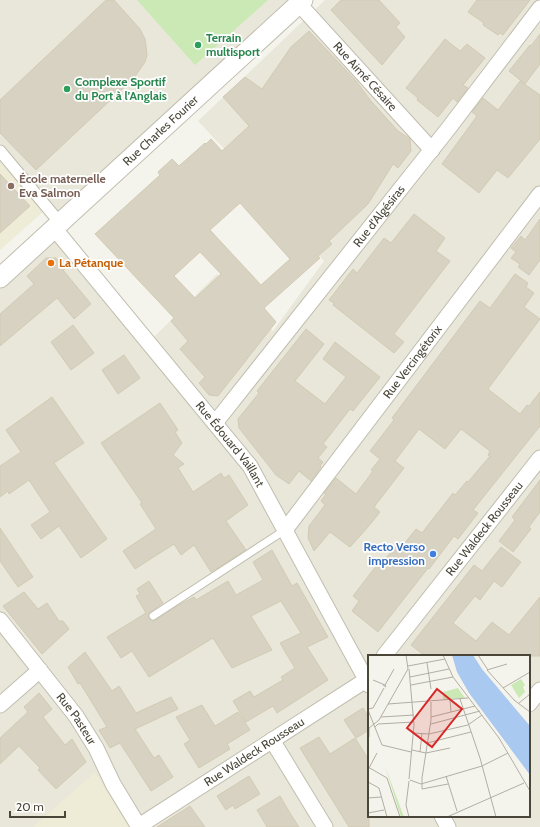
<svg xmlns="http://www.w3.org/2000/svg" width="540" height="827" viewBox="0 0 540 827" font-family="Cabin,sans-serif">
<style>
.residential{fill:#e9e7da;fill-rule:evenodd}
.education{fill:#eeebd6}
.green{fill:#cae9b5}
.building{fill:#d7d2c1;stroke:#d2cbb4;fill-rule:evenodd}
.lines{fill:none;stroke-linecap:round;stroke-linejoin:round}
.service-casing{stroke:#c1beae;stroke-width:9}
.pedestrian-casing{stroke:#c1beae;stroke-width:13}
.minor-casing{stroke:#c1beae;stroke-width:17}
.tertiary-casing{stroke:#c1beae;stroke-width:21}
.service{stroke:#fff;stroke-width:7}
.pedestrian{stroke:#fff;stroke-width:11}
.minor{stroke:#fff;stroke-width:15}
.tertiary{stroke:#fff;stroke-width:19}
.leisure-dot{fill:#2e9e5b;stroke:#fff;stroke-width:1.5}
.education-dot{fill:#8d6e63;stroke:#fff;stroke-width:1.5}
.food-dot{fill:#e8710a;stroke:#fff;stroke-width:1.5}
.shop-dot{fill:#3f7fe0;stroke:#fff;stroke-width:1.5}
.labels{text-anchor:middle;stroke-width:3.5;stroke-linejoin:round;paint-order:stroke}
.leisure-label{font-size:12px;font-weight:bold;fill:#27864d;stroke:#fff;text-anchor:start}
.street-label{font-size:12px;fill:#4a4639;stroke:#fff}
.education-label{font-size:12px;font-weight:bold;fill:#785e54;stroke:#fff;text-anchor:start}
.food-label{font-size:12px;font-weight:bold;fill:#c56008;stroke:#fff;text-anchor:start}
.shop-label{font-size:12px;font-weight:bold;fill:#366cbe;stroke:#fff;text-anchor:end}
.inset-road{fill:none;stroke:#b1aea4;stroke-width:1}
.view{fill:#d62828;fill-opacity:0.15;stroke:#d62828;stroke-width:2}
.inset-edge{fill:none;stroke:#4a4639;stroke-width:2}
</style>
<rect width="100%" height="100%" fill="#f5f4ec"/>
<path class="residential" d="M0 0H292L61 217 0 143Z
M325 0H540V827H0V286L60 229 154 337 217 274 273 331 324 261 263 190 198 121ZM369 656H529V816H369Z"/>
<path class="education" d="M0 162 45 210 0 250Z
M95 772 129 827H33Z"/>
<path class="green" d="M137 0H268L195 65Z"/>
<path class="building" d="M106 0H114L140 29 145 39 146 46 147 55 145 62 134 78 36 170 0 133V100Z
M341 0H379L400 23 396 27 405 37 382 65 331 10Z
M477 0H530L503 35 500 33 498 35 483 25 484 23 468 12Z
M309 31 356 81 371 101 398 131 410 139 411 151 398 168 393 164 368 204 329 241 332 244 318 256 320 258 264 308 276 322 218 396 209 395 199 383 205 377 180 349 188 341 171 321 174 318 95 234 160 175 158 172 172 159 179 166 205 143 206 144 211 139 222 151 249 126 223 97 245 77 262 89 291 47ZM240 203 290 259 261 285 210 230ZM200 252 221 274 195 298 174 276Z
M540 34V64L525 84 509 71 530 45 531 46Z
M445 39 460 51 467 44 485 58 463 85 468 88 457 102 453 98 438 117 417 100 418 98 406 88Z
M520 81 540 95V139L508 178 497 170 479 193 442 164 477 116 472 112 483 98 498 110Z
M0 174 30 206 0 233Z
M414 214 445 238 436 251 450 261 394 334 404 342 394 353 333 305 334 303 329 300 353 269 357 273 384 238 391 243Z
M540 219V260L529 275 518 267 520 264 511 258 516 252 511 248 521 236 525 240Z
M46 258H56L65 269 63 270 91 304 74 319 57 298 0 346V314L34 284 27 276Z
M515 274 528 283 526 287 534 293 524 307 540 319 488 389 520 414 527 405 529 406 540 392V426L473 510 478 513 458 539 454 536 429 569 428 568 378 632 352 611 359 601 353 596 383 557 385 559 397 545 401 548 416 529 422 533 453 493 455 495 467 481 468 482 490 456 488 455 490 451 461 429 445 449 419 429 395 461 404 468 374 507 380 512 368 527 350 547 330 532 314 551 308 538 309 526 325 505 321 501 326 494 324 493 336 478 356 494 373 471 371 470 380 459 370 451 394 420 392 418 480 301 490 308Z
M73 325 94 353 71 370 51 342Z
M306 329 324 344 295 381 325 404 346 377 323 359 335 342 380 377 353 411 350 409 323 444 327 447 318 458 323 462 320 466 321 467 311 481 299 471 289 484 276 475 239 428 238 419 259 393 257 391Z
M124 355 140 378 118 394 102 370Z
M52 397 84 443 54 463 107 539 81 558 59 526 41 539 31 525 50 512 29 480 9 494 8 491 0 497V466L21 452 6 430Z
M160 403 178 430 175 432 182 443 173 455 184 464 178 468 193 492 221 473 224 478 229 475 248 505 226 521 246 550 211 572 194 545 181 555 174 544 135 569 123 551 156 529 140 504 142 503 101 443Z
M540 480V512L529 527 531 529 513 552 499 541 515 520 512 517Z
M0 528 33 577 18 587 0 561Z
M501 547 521 562 502 587 494 581 480 600 475 596 453 623 476 641 492 622 509 635 540 597V656H425L411 645 474 565 482 571Z
M272 550 292 586 297 583 328 637 307 647 328 680 277 713 273 706 246 722 233 701 250 691 254 697 283 680 281 677 295 668 284 650 280 643 301 633 281 601 251 616 272 650 232 668 213 638 149 677 132 651 121 658 107 637 146 613 136 596 140 594 137 589 149 581 163 603 149 613V618L154 621 177 606 194 597 196 600 228 581 236 595 263 580 253 562Z
M24 592 38 609 47 603 59 621H63L69 629 42 654 3 606Z
M85 652 112 691 119 686 136 713 171 697 178 709 135 729 154 758 159 755 173 777 151 791 120 743 110 748 99 730 107 727 80 683 78 684 68 667Z
M39 693 52 709 43 717 65 745 72 739 86 762 56 789 38 770 40 768 19 746 0 764V738L28 712 24 707Z
M202 705 215 726 238 712 250 730 227 744 230 749 199 768 184 744 190 740 176 717Z
M363 708 369 718V730L356 738 344 720Z
M319 737 330 754 355 738 369 760V827H349L300 748Z
M249 776 260 794 235 809 233 805 226 810 217 796Z
M280 796 290 813 299 827H267L257 810Z
M190 806 205 827H157Z"/>
<g class="lines">
<g class="service-casing">
<path id="service" d="M153 616 285 530"/>
</g>
<g class="pedestrian-casing">
<path id="pedestrian" d="M0 151 60 223"/>
</g>
<g class="minor-casing">
<g id="minor">
<path id="s1" d="M299 4 432 150"/>
<path id="s2" d="M54 228 250 466 369 685"/>
<path id="s3" d="M215 423 448 129 540 8"/>
<path id="s4" d="M285 530 540 194"/>
<path id="s5" d="M0 620 76 716 96 748 113 784 139 827"/>
<path id="s6" d="M384 656 540 458"/>
<path d="M529 704 540 690"/>
<path d="M0 705 40 670"/>
<path d="M272 740 325 827"/>
<path d="M442 816 448 827"/>
<path id="s7" d="M139 826 366 680 369 676"/>
</g>
</g>
<g class="tertiary-casing">
<g id="tertiary">
<path id="s8" d="M0 278 303 0"/>
</g>
</g>
<use href="#service" class="service"/>
<use href="#pedestrian" class="pedestrian"/>
<use href="#minor" class="minor"/>
<use href="#tertiary" class="tertiary"/>
</g>
<g class="leisure-dot">
<circle cx="198" cy="45" r="4"/>
<circle cx="67" cy="89" r="4"/>
</g>
<circle class="education-dot" cx="11" cy="186" r="4"/>
<circle class="food-dot" cx="51" cy="263" r="4"/>
<circle class="shop-dot" cx="433" cy="554" r="4"/>
<g class="labels">
<g class="leisure-label">
<text x="206" y="42">Terrain<tspan x="206" dy="14">multisport</tspan></text>
<text x="75" y="86">Complexe Sportif<tspan x="75" dy="14">du Port à l’Anglais</tspan></text>
</g>
<g class="street-label">
<text dy="4" stroke="none"><textPath href="#s1" startOffset="98">Rue Aimé Césaire</textPath></text>
<text dy="4" stroke="none"><textPath href="#s8" startOffset="218">Rue Charles Fourier</textPath></text>
<text dy="4" stroke="none"><textPath href="#s3" startOffset="264">Rue d'Algésiras</textPath></text>
<text dy="4" stroke="none"><textPath href="#s4" startOffset="211">Rue Vercingétorix</textPath></text>
<text dy="4" stroke="none"><textPath href="#s2" startOffset="279">Rue Édouard Vaillant</textPath></text>
<text dy="4" stroke="none"><textPath href="#s6" startOffset="162">Rue Waldeck Rousseau</textPath></text>
<text dy="4" stroke="none"><textPath href="#s5" startOffset="125">Rue Pasteur</textPath></text>
<text dy="4" stroke="none"><textPath href="#s7" startOffset="137">Rue Waldeck Rousseau</textPath></text>
</g>
<g class="education-label">
<text x="19" y="183">École maternelle<tspan x="19" dy="14">Eva Salmon</tspan></text>
</g>
<g class="food-label">
<text x="59" y="267">La Pétanque</text>
</g>
<g class="shop-label">
<text x="425" y="551">Recto Verso<tspan x="425" dy="14">impression</tspan></text>
</g>
</g>
<g transform="translate(368 655)">
<rect width="162" height="162" fill="#f5f4ec"/>
<path d="M153 24 157 30 155 32 157 37 151 43 143 30ZM90 33 97 43 75 44V37ZM17 111 36 162H33Z" fill="#cae9b5"/>
<path d="M84 0H105L114 14 162 71V120L101 38 89 17Z" fill="#aac9f0"/>
<path class="inset-road" d="M75 0 85 22 131 83 162 136M110 0 120 15M59 8 63 34M40 11 77 4M41 14 46 70 41 124M119 15 139 9M119 15 147 46M42 22 81 14M5 25 17 30 18 32 15 30M17 30 26 14M43 30 85 22M135 33 162 17M92 44 112 103 128 162M82 45 83 57M146 45 162 57M63 47V65L54 123V134L80 129M151 48 162 39M20 49 100 43M0 54 5 53 16 33M0 55 14 90 43 97M13 62 46 60M63 62 107 51M63 69 112 56M7 72 10 69 46 67M45 78 61 79 100 70 114 60M1 82V73L11 65 40 14 38 0M59 88 103 77M44 95 58 98 82 93M52 97 54 78M0 112 19 123 32 162M0 115 9 98M78 121 89 156M42 125 53 129 114 111 140 98M41 126 38 150 41 162M0 127 11 133 19 162M0 143 13 142M0 158 16 155M79 162 156 128"/>
<path class="view" d="M69 34 94 54 64 92 39 73Z"/>
<rect width="162" height="162" class="inset-edge"/>
</g>
<path d="M10 811v6h55v-6" fill="none" stroke="#4a4639" stroke-width="2"/>
<text x="16" y="811" font-size="12" fill="#4a4639" stroke="#ffffff" stroke-width="3" paint-order="stroke">20 m</text>
</svg>
